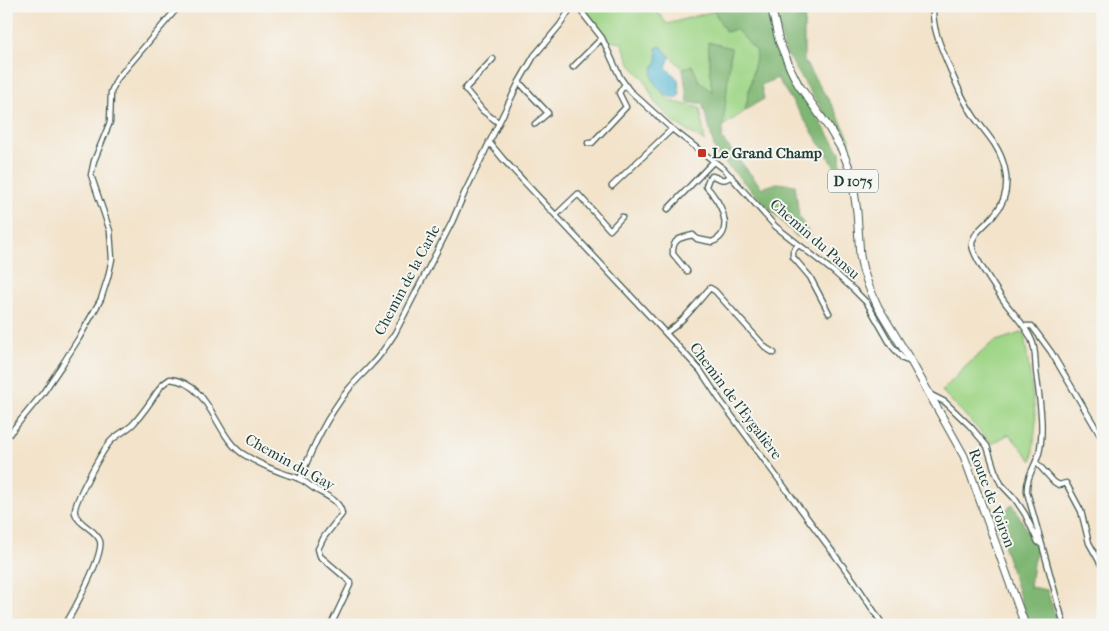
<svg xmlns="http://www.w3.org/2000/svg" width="1109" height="631" viewBox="0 0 1109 631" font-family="'IM FELL French Canon',serif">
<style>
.green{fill:#9fd586;stroke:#5f895d}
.forest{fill:#7fb673;stroke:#4f7a54}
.water{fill:#52b7d1;stroke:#387a82}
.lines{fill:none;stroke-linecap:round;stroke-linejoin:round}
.stream{stroke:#52b7d1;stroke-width:1}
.minor-casing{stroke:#3f564b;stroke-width:7}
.primary-casing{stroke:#3f564b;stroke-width:9}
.minor{stroke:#fff;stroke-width:4.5}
.primary{stroke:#fff;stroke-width:7}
.poi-dot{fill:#c8321e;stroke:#f6f6f2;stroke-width:2}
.labels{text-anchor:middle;stroke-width:4;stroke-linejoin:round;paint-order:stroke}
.shield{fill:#f6f6f2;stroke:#60746d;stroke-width:1}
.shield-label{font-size:14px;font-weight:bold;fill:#1f3d34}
.poi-label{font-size:15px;font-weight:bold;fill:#1f3d34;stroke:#f6f6f2;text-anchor:start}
.street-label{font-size:15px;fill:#1f3d34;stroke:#f6f6f2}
</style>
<rect width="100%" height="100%" fill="#f6f6f2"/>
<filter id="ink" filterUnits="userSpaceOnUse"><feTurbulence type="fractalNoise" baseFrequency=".02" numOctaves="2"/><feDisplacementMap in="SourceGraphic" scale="10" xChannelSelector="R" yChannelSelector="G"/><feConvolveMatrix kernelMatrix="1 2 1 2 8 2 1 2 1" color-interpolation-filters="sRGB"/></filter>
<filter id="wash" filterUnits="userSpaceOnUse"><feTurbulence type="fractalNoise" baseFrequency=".0096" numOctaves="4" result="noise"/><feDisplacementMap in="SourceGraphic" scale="20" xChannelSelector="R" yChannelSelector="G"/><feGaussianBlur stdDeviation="1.12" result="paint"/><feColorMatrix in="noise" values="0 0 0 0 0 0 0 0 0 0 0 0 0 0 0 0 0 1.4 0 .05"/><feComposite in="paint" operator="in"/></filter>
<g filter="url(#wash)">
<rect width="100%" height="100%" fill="#f3e3cb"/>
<path class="green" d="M582 6H653L667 24 714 11 726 32 736 29 757 52 745 111 723 126 731 48 708 42 712 93 699 81 692 65 683 69 660 46 656 48 658 59 653 68 660 90 670 101 700 108 705 142 675 123 655 103 644 79 631 66 622 43 609 41Z
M1024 332 1036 421 1032 461 1009 434 992 444 942 391 965 367 993 342Z"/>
<path class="forest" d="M716 6H768L774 36 788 72 840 152 841 176 777 78 761 85 764 99 755 104 745 111 757 52 736 29 726 32 714 11Z
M774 6H806L804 27V61L833 107 850 139 848 148 811 93 785 51Z
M708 42 731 48 722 139 762 188 777 183 795 185 799 217 811 236 797 237 716 154 707 119 702 103H688L683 69 692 65 699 81 712 92Z
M1013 504 1037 550 1033 563 1030 587 1047 590 1055 615V625H1029L995 519Z"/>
<path class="water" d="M661 46 670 57 666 67 678 79 680 94 676 99C666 98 653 85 652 75 652 69 655 66 657 60 658 57 657 52 656 48Z"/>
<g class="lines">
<path class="stream" d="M707 376 717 390
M724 401 843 560"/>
</g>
</g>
<g filter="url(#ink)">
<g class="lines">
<g class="minor-casing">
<path id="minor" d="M577 6 602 38 620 77 629 90 672 129 724 169 775 226 834 272 853 289 867 303 891 345 903 359 911 362
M933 6C932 27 940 45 948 64 956 83 963 101 975 118 985 132 998 145 1003 162 1009 181 1007 200 994 215 987 224 972 233 972 245 973 253 979 262 983 269 990 280 997 291 1004 301 1013 314 1026 325 1032 341 1036 350 1035 361 1036 371 1039 396 1045 428 1039 453 1035 467 1026 477 1027 492L1042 545 1064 625
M493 59 465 89 483 111 499 123
M573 67 602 38
M519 82 548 113 535 124
M489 142 503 159 700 370 720 400 854 581 883 625
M588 143H592L626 107 619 93 625 84
M612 186 672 129
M668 209 714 161
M556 215 578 194 610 230 622 217
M798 245 793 251V257L810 277 829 313
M687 271 673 254C672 238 681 238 693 235L697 239 712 242C733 234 724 209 713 195 711 191 708 189 706 186L709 178 712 176C721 178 722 183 731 176
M1024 326H1032L1051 352 1103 440
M666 333C684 321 696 304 710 288L715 291 766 348 774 353
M931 395 945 402 970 426 987 446 995 471 1001 484 1015 499 1025 514 1038 542 1042 545
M6 438 43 393 62 365 79 338 101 299 108 277 112 259 110 231 91 175 94 161 110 122 111 92 117 79 179 6
M1036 462 1054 482 1059 485 1066 483 1081 511 1089 543 1103 568
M300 479C313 446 326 418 348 390 355 381 364 373 372 364 381 355 388 344 395 333L452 222 464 194 519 82 534 56 560 25 572 6
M65 625C73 612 104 555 100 541 96 529 78 525 75 513 72 504 103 450 110 442 117 434 127 431 134 423 142 414 150 403 157 392 158 391 160 388 161 386 164 383 167 381 170 379 211 383 215 436 243 454 256 462 273 470 288 475 292 476 296 477 299 479 305 481 310 486 315 489 326 496 340 500 342 514L324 537 318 549 320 556 347 579 350 582V585L331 625"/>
</g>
<g class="primary-casing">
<path id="primary" d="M771 6 779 41 791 70 798 84 829 128 842 150 850 170 853 184 857 212 860 256 863 270 869 287 878 307 912 363 964 456 1025 625"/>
</g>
<use href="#minor" class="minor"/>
<use href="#primary" class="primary"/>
</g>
</g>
<rect class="poi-dot" x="697" y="148" width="10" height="10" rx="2.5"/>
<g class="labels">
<rect class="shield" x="828" y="169.5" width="50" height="23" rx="4"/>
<g class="shield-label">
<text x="853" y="186">D 1075</text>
</g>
<g class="poi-label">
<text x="712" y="158">Le Grand Champ</text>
</g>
<g class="street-label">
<text transform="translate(815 239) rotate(41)" y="5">Chemin du Pansu</text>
<text transform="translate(407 280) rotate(-62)" y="5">Chemin de la Carle</text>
<text transform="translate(736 401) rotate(53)" y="5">Chemin de l'Eygalière</text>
<text transform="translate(290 462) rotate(29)" y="5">Chemin du Gay</text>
<text transform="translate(992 498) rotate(69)" y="5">Route de Voiron</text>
</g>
</g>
<rect width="1109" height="631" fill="none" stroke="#f6f6f2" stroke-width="25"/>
</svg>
